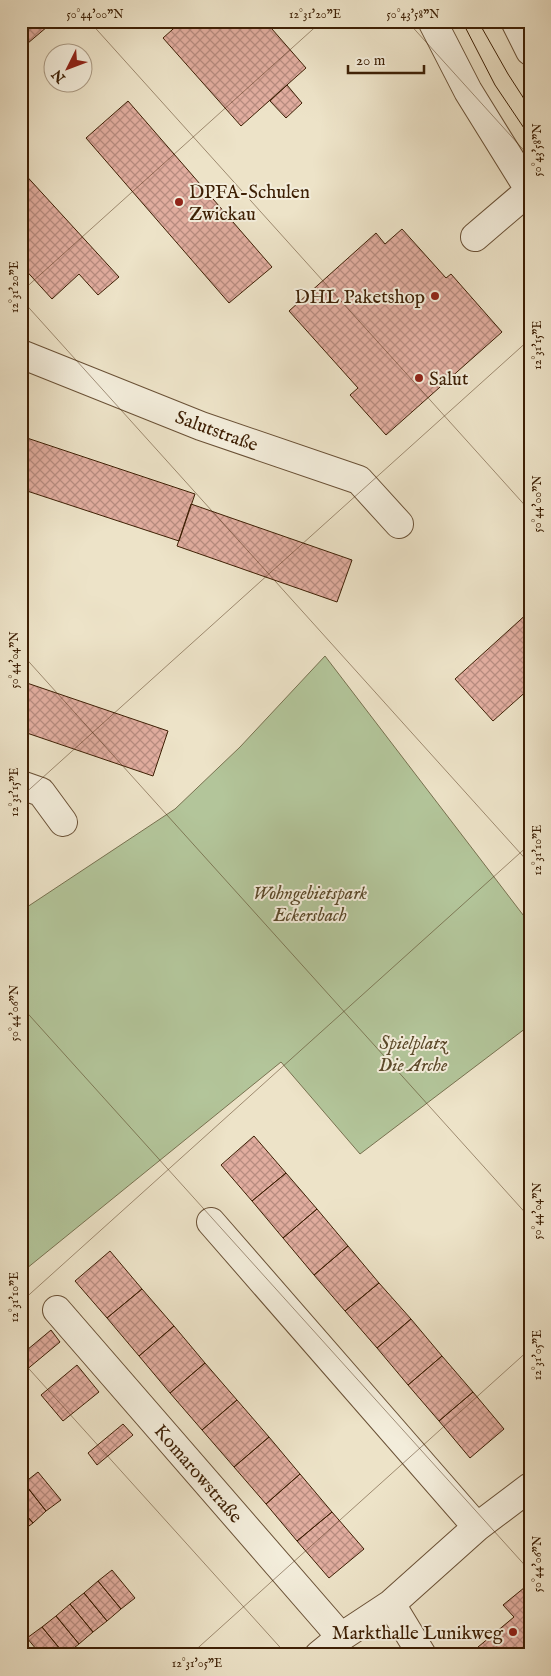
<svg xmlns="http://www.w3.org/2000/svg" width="551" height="1676" viewBox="0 0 551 1676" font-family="'IM FELL English',serif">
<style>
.green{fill:#b3c59a;stroke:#787250}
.building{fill:url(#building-cross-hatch);stroke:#3e2005}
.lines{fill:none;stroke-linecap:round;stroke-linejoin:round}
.minor-casing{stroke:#6a5136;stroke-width:30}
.minor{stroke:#f3eddb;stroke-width:28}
.tram{stroke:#3e2005;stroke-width:1}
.ticks{fill:none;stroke:#3e2005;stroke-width:1;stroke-opacity:0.45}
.poi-dot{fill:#8f2418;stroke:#f3eddb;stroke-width:2}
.labels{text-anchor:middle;stroke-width:4;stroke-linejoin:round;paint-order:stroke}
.poi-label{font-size:19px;fill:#3e2005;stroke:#f3eddb;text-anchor:start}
.street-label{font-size:19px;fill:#3e2005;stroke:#f3eddb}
.park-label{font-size:19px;font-style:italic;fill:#5b492a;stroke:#f3eddb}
.neatline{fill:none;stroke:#3e2005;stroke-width:2}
.ticks-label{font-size:12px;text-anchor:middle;fill:#3e2005}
</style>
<defs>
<pattern id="building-cross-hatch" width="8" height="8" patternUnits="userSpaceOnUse" patternTransform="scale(1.25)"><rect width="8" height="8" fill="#e1ad9f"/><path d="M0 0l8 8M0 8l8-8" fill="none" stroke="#b88c80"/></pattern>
</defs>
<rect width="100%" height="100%" fill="#ede3c8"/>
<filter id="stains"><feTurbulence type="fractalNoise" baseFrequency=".004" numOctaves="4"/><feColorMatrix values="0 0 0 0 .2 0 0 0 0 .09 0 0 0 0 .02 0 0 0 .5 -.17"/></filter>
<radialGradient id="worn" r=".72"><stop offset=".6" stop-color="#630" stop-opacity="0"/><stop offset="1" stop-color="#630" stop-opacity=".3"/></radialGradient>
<path class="green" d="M325 656 530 924V1025L360 1154 281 1062 21 1273V911L175 809 240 747Z"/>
<path class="building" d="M21 21H54L21 49Z
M182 21H265L306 68 241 126 163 38Z
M287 85 302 103 286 118 270 101Z
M128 101 272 267 229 303 86 138Z
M21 170 119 277 98 295 79 274 52 299 21 265Z
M402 229 446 278 451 274 502 332 386 435 350 395 358 388 289 311 376 233 385 244Z
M21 436 195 494 179 541 21 489Z
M191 504 352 560 337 602 177 546Z
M530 611V688L493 721 455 679Z
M21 681 168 731 153 776 21 731Z
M254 1136 286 1173 252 1201 221 1165Z
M286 1173 317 1209 283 1238 252 1201Z
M317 1209 348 1246 314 1275 283 1238Z
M348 1246 379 1283 345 1311 314 1275Z
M110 1251 142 1289 107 1318 75 1281Z
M379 1283 411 1319 377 1348 345 1311Z
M142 1289 174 1326 139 1356 107 1318Z
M411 1319 442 1356 408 1385 377 1348Z
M174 1326 205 1363 170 1393 139 1356Z
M51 1330 60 1342 25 1371 21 1367V1355Z
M442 1356 473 1392 439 1421 408 1385Z
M205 1363 237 1400 202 1430 170 1393Z
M77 1365 99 1392 63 1421 41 1395Z
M473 1392 504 1429 470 1458 439 1421Z
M237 1400 269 1437 234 1467 202 1430Z
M123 1424 133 1435 97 1465 88 1453Z
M269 1437 300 1474 266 1504 234 1467Z
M38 1472 61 1500 46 1511 24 1483Z
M300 1474 332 1512 297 1541 266 1504Z
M24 1483 46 1511 33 1523 21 1509V1485Z
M21 1509 33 1523 21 1532Z
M332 1512 364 1549 329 1578 297 1541Z
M112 1570 135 1598 121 1609 98 1581Z
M98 1581 121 1609 107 1621 84 1593Z
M530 1583V1655H485L478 1647 514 1617 503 1605Z
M84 1593 107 1621 93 1632 70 1604Z
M70 1604 93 1632 79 1644 56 1616Z
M56 1616 79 1644 65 1655 42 1627Z
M42 1627 65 1655H41L27 1638Z"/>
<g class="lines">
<g class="minor-casing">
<path id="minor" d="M432 21 468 91 530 191
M515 21 530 51
M475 237 530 190
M21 354 201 426 359 480 399 524
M21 785 41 792 63 822
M211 1222 477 1527
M57 1310 341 1637
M391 1604 422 1655
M319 1655 341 1637 391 1604 477 1527 530 1487"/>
</g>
<use href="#minor" class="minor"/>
<path class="tram" d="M462 21 495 85 530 137
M478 21 508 74 530 108"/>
</g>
<path class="ticks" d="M89 21 530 511M407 21 530 157M21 292 322 21M21 299 530 864M21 653 530 1218M21 797 530 339M21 1006 530 1571M21 1302 530 844M21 1360 287 1655M190 1655 530 1349"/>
<g class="poi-dot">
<circle cx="179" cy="202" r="5"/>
<circle cx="435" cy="296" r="5"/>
<circle cx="419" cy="378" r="5"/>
<circle cx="513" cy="1632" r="5"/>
</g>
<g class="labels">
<g class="poi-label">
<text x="189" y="198">DPFA-Schulen<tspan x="189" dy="22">Zwickau</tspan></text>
<text x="425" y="303" text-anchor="end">DHL Paketshop</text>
<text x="429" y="385">Salut</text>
<text x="503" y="1639" text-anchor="end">Markthalle Lunikweg</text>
</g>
<g class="street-label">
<text transform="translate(217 430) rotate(20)" y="7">Salutstraße</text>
<text transform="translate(199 1473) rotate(49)" y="7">Komarowstraße</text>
</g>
<g class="park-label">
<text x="310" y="899">Wohngebietspark<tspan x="310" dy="22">Eckersbach</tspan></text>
<text x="413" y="1049">Spielplatz<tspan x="413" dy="22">Die Arche</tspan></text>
</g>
</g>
<rect width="551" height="1676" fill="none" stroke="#ede3c8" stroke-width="55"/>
<g transform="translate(68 68) rotate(228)"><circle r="24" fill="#f3eddb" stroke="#ab9b85"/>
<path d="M0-4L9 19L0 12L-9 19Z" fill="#8f2418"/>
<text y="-8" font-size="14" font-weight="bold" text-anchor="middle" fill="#3e2005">N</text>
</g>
<path d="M348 65v8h76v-8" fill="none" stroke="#3e2005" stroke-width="2.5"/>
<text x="356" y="65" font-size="15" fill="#3e2005" stroke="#f3eddb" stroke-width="4" paint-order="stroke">20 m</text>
<rect x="28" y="28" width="496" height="1620" class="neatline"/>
<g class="ticks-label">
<text x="95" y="18">50°44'00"N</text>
<text x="315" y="18">12°31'20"E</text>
<text x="413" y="18">50°43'58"N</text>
<text transform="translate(537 150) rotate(-90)" y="4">50°43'58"N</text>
<text transform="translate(14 287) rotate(-90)" y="4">12°31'20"E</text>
<text transform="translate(537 345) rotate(-90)" y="4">12°31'15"E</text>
<text transform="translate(537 504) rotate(-90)" y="4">50°44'00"N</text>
<text transform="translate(14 660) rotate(-90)" y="4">50°44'04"N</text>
<text transform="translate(14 792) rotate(-90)" y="4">12°31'15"E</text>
<text transform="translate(537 850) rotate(-90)" y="4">12°31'10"E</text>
<text transform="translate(14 1013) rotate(-90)" y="4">50°44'06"N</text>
<text transform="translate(537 1211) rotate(-90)" y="4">50°44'04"N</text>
<text transform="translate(14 1297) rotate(-90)" y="4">12°31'10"E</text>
<text transform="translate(537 1355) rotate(-90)" y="4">12°31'05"E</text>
<text transform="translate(537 1564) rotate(-90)" y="4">50°44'06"N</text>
<text x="197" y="1667">12°31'05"E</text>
</g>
<rect width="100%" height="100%" filter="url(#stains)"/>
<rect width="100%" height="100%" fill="url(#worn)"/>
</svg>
